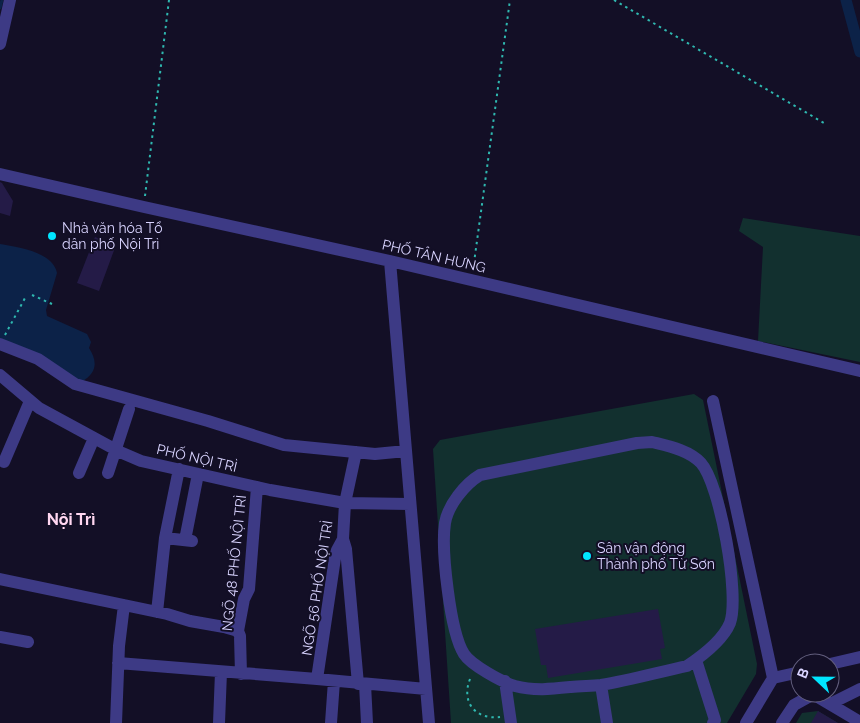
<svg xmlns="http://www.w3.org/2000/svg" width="860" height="723" viewBox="0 0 860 723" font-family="Raleway,sans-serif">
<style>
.green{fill:#12302f}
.water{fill:#0c2248}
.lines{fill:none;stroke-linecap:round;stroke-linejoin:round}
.stream{stroke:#0c2248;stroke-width:3}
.canal{stroke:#0c2248;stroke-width:11}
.building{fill:#241b47}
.path{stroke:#2fb8b0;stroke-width:2;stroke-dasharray:2.5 4;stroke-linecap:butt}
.minor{stroke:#3d3a85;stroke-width:12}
.poi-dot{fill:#00e5ff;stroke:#130f26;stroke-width:2}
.labels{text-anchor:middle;stroke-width:4;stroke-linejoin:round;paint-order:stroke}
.poi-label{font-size:14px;fill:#d9d4ff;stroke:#130f26;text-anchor:start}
.street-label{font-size:14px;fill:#d9d4ff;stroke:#130f26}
.quarter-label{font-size:16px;font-weight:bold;fill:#ffd6f0;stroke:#130f26}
</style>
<rect width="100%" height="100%" fill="#130f26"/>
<path class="green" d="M743 218 860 236V362L758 341 763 247 739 231Z
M694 394 703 400 757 664 756 674 727 723H451L433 449 440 440Z
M818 711 838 723H796L802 713Z"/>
<path class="water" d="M0 244C18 247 53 252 57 273L46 310 47 316 87 334 91 342 89 348C98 362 97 373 81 382L0 339Z"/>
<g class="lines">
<path class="stream" d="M0 8 2 0"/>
<path class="canal" d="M846 0 860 52"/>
</g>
<path class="building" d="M0 182 2 183 13 201 10 216 0 213Z
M95 237 116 245 99 291 77 283Z
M658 609 665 648 660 649 662 659 548 678 546 665H541L535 629Z
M818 711 838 723H811Z"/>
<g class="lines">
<path class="path" d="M614 0 824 123
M145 196 169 0
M473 270 510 0
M32 295 52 304
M5 335 25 298
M470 679C461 702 475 720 500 717"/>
<path class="minor" d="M0 44 10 0
M0 174 144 207 390 261 860 371
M390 261 429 723
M0 344 38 359 75 384 208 421 284 445 375 454 406 451
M0 375 39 408 120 452 141 461 270 490 345 503 410 504
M713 401 773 678
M652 442C668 446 689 450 701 463 720 484 740 596 730 623 723 640 702 656 687 666 659 672 630 680 601 685 591 686 581 686 571 687 552 689 534 691 515 686 502 682 471 665 464 654 450 632 441 549 445 523 448 505 465 484 480 475L637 443Z
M4 462 30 401
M79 473 94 438
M108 473 129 409
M186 535 198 474
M165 538 192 541
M343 539 346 549 358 684
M0 579 124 605 119 646 116 723
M124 605 167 614 190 621 224 627 238 631
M157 612 165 538 179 469
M0 637 28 642
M696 660 715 720 713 723
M118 663 317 679 426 689
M830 664 860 657
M241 674 240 636 238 631 244 599 249 589 257 487
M317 679 335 558 337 550 343 539 345 503 356 452
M505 681 511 723
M365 684 367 723
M601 685 607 723
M830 704 860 689
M219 723 221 672
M331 723 334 681
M746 723 773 678 800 672
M782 723 794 705 812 695 818 697 860 722"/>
</g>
<g class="poi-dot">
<circle cx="52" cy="236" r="5"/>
<circle cx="587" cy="556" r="5"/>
</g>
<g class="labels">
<g class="poi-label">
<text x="62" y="233">Nhà văn hóa Tổ<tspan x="62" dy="16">dân phố Nội Trì</tspan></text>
<text x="597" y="553">Sân vận động<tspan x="597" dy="16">Thành phố Từ Sơn</tspan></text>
</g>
<g class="street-label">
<text transform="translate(434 256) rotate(13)" y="5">PHỐ TÂN HƯNG</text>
<text transform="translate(197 458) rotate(13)" y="5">PHỐ NỘI TRÌ</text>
<text transform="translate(234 563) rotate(-84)" y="5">NGÕ 48 PHỐ NỘI TRÌ</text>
<text transform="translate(317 588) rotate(-81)" y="5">NGÕ 56 PHỐ NỘI TRÌ</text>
</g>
<g class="quarter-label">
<text x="71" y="525">Nội Trì</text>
</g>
</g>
<g transform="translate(815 678) rotate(292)"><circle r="24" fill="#130f26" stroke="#625e7d"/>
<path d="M0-4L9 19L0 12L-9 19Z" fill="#00e5ff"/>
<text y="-8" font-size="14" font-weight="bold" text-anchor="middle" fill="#d9d4ff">B</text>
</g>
</svg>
